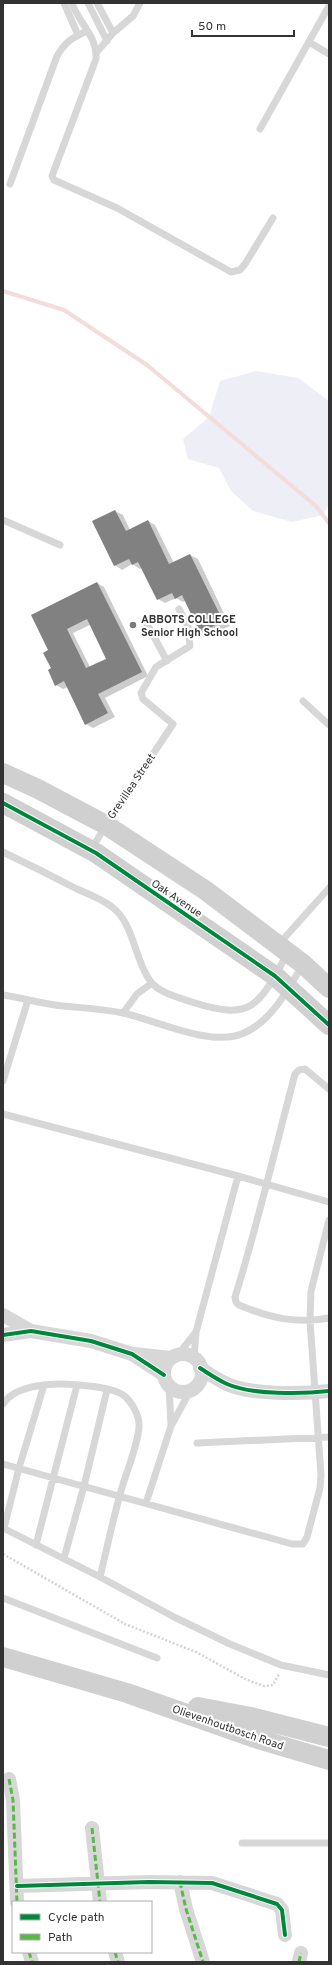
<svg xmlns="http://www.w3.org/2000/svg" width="332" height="1965" viewBox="0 0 332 1965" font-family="Overpass,sans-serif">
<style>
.green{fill:#eeeef7}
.shadow{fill:#0003;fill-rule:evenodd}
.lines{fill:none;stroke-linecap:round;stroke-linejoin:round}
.stream{stroke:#f4dbdc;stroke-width:4}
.building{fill:#818181;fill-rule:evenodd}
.path{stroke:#d4d4d4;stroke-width:2.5;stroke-dasharray:2 2;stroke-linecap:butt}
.lane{stroke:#d7d7d7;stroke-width:7}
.street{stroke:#d7d7d7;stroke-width:14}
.secondary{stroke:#d0d0d0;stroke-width:20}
.quiet{stroke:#58b947;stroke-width:3;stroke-dasharray:6 3;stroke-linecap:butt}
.cycleway-casing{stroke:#fff;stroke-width:6}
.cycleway{stroke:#00873e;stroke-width:4}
.poi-dot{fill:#7a7a7a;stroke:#fff;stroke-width:1.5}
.labels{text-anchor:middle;stroke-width:4;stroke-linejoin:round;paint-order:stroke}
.poi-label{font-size:11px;font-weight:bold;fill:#333;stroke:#fff;text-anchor:start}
.street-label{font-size:11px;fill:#333;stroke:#fff}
</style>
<rect width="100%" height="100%" fill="#fff"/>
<path class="green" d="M256 371 298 378 329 401V504L323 515 292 522 253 511 231 491 219 468 188 459 183 439 209 417 220 381Z"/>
<path class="shadow" d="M115 511 123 515 130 530 148 521 155 525 174 563 190 555 198 559 230 626 208 636 201 632 185 601 183 602 176 598 165 603 158 599 142 567 140 569 132 564 122 570 115 565 93 522Z
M97 583 104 587 148 676 105 698 115 717 93 728 86 724 68 687 63 689 56 685 50 651ZM90 625 107 659 90 667 73 633Z"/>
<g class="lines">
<path class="stream" d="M3 291 64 310 147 365 316 506 329 523"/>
</g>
<path class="building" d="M115 510 126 531 148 520 169 564 190 554 223 621 200 633 182 595 175 599 172 593 157 600 138 562 132 565 129 559 114 566 92 521Z
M97 582 142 672 98 694 108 713 85 725 64 681 55 686 48 670 51 668 43 653 48 650 31 615ZM87 619 106 659 86 668 67 629Z"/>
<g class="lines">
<path class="path" d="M3 1554 125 1624 196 1652 247 1680 264 1686 273 1685 279 1674"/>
<path class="lane" d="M64 3 78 35
M72 3C78 22 98 37 96 59L52 176 54 180 117 208 231 272 240 270 245 264 273 218
M88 3 107 41
M97 3 113 33 97 52
M113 33 133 16 140 3
M309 42 329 54
M260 129 329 6
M10 184 57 56C66 41 72 38 87 31
M3 520 60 545
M146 622 167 661
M303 701 329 725
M91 850 106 825 173 724 143 699 141 693 156 667 190 646 188 626 179 609
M3 852C28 864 52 876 77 889 88 894 102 899 112 907 134 923 135 962 151 982 161 994 178 997 192 1002 253 1022 259 1005 287 954
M279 944 329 888
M3 995C23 998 43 1004 63 1006 83 1008 103 1009 123 1013 156 1020 212 1048 244 1033 272 1021 288 989 303 964
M123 1013 137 994 152 983
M3 1081 28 1000
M329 1089 305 1069 299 1070 295 1074C275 1149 258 1224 235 1297L236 1302 239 1305C270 1318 296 1324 329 1318
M3 1114 238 1176 329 1202
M177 1356 196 1332
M194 1358 196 1332 238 1176
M169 1386 171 1426
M3 1404C13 1387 44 1384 61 1384 75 1384 112 1387 123 1395 132 1401 140 1417 139 1427 138 1445 126 1473 121 1491 113 1519 107 1548 100 1577
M197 1443 329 1437
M3 1464 292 1544H303L307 1537 320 1488 321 1475 310 1321 311 1291 329 1220
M146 1503 171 1426 190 1391
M3 1528 100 1577 174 1617 230 1644 281 1665 329 1675
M4 1528 19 1468 44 1385
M36 1545 77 1385
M64 1558 84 1486 107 1390
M3 1598 157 1658
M242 1843H329"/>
<path class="street" d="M3 1315 31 1331
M3 1335 31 1331 91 1341 132 1354 164 1375
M134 1354 171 1358
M164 1373a19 19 0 1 1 38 0a19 19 0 1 1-38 0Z
M200 1368C209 1374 218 1380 227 1384 251 1395 303 1394 329 1391
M9 1779 13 1800 17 1902
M92 1828 100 1902
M180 1882 186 1909 203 1962
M17 1886 149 1882 212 1883 277 1904 282 1910 285 1935
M29 1952 32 1962
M115 1952 118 1962
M299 1962 301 1953"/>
<path class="secondary" d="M3 773 38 789 106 825 205 890 303 964 329 988
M3 803 96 853 275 976 329 1025
M3 1657 127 1693 255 1738 329 1760
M198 1707 251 1717 329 1737"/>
<path class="quiet" d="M9 1779 13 1800 17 1902
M92 1828 100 1902
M180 1882 186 1909 203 1962
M29 1952 32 1962
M115 1952 118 1962
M299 1962 301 1953"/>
<g class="cycleway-casing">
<path id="cycleway" d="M3 803 96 853 275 976 329 1025
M3 1335 31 1331 91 1341 132 1354 164 1375
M200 1368C209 1374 218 1380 227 1384 251 1395 303 1394 329 1391
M17 1886 149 1882 212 1883 277 1904 282 1910 285 1935"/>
</g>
<use href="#cycleway" class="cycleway"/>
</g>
<circle class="poi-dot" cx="133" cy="625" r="4"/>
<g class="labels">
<g class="poi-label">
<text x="141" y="623">ABBOTS COLLEGE<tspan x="141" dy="13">Senior High School</tspan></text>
</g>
<g class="street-label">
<text transform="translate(131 786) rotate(-56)" y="4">Grevillea Street</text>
<text transform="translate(177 898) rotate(34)" y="4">Oak Avenue</text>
<text transform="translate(228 1727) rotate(19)" y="4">Olievenhoutbosch Road</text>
</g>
</g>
<rect width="332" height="1965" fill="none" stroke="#333333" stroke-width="8"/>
<rect x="12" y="1901" width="140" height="52" fill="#ffffff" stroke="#adadad"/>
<rect x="20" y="1914" width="20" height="6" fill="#00873e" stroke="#adadad"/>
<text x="48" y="1921" font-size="12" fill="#333333">Cycle path</text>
<rect x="20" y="1934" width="20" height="6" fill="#58b947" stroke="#adadad"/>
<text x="48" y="1941" font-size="12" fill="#333333">Path</text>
<path d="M192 30v6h102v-6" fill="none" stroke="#333333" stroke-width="2"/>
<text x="198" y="30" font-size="12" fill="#333333" stroke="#ffffff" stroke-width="3" paint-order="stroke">50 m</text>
</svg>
